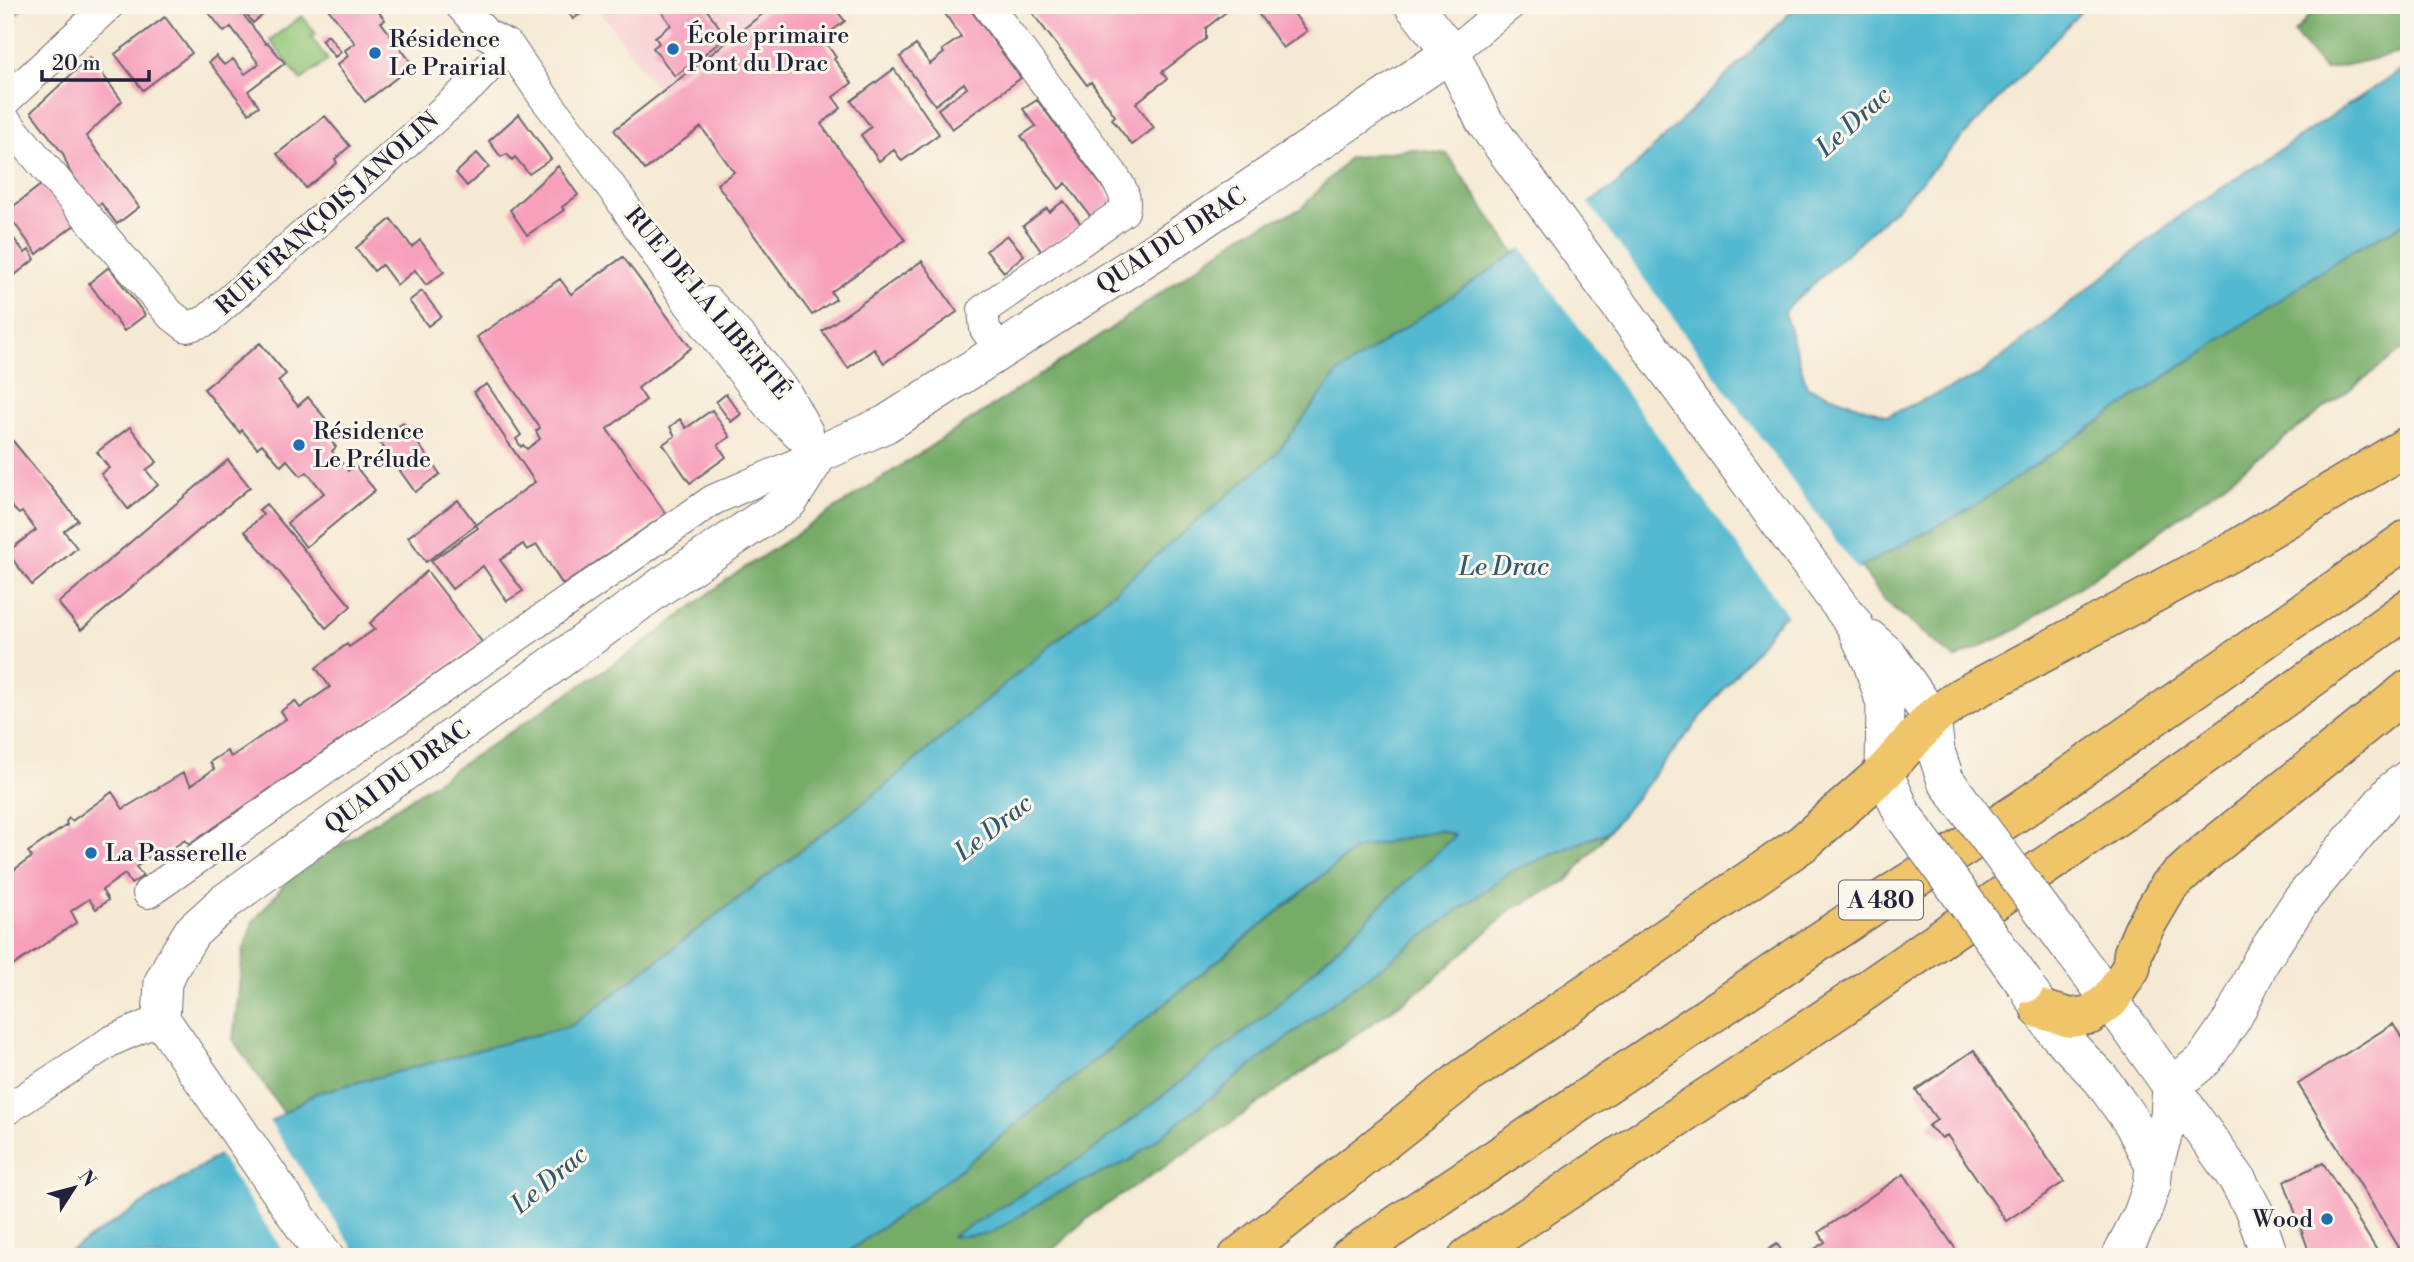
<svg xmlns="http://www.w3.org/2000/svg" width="2414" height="1262" viewBox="0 0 2414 1262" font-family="'Libre Bodoni',serif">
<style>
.built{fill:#f7cfd3}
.green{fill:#93c778;stroke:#5a745a;stroke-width:2}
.forest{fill:#76ac68;stroke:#4c6752;stroke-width:2}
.water{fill:#52b9d0;stroke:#3a6e86;stroke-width:2}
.pier{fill:#f5e9d3}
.building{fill:#f79fbb}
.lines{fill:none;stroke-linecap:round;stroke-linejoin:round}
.minor-casing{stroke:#6c6870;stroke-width:32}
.tertiary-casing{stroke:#6c6870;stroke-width:39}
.motorway-casing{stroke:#6c6870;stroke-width:41}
.minor{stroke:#fff;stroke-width:30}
.tertiary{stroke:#fff;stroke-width:37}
.motorway{stroke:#f0c469;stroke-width:38}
.tertiary-bridge-casing{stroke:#6c6870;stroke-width:39;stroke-linecap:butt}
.tertiary-bridge{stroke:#fff;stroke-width:37}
.poi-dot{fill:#1f6fb2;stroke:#fbf7ec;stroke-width:2.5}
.labels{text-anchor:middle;stroke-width:6;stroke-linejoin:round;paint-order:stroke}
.shield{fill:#fbf7ec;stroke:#636270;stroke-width:2}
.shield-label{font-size:23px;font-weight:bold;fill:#22223b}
.poi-label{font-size:24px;fill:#22223b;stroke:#fbf7ec;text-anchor:start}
.street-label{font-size:24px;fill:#22223b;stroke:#fbf7ec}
.water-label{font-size:26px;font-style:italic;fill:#33576f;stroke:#fbf7ec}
</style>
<rect width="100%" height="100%" fill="#fbf7ec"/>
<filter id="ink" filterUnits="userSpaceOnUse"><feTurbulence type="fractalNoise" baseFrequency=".0143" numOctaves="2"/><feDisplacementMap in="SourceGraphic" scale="14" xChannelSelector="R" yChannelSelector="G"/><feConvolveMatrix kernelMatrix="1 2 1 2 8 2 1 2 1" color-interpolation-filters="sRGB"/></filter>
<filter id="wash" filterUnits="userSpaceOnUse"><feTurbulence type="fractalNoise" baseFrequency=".00686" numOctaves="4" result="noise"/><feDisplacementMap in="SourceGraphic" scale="28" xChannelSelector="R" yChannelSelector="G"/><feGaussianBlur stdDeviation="1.57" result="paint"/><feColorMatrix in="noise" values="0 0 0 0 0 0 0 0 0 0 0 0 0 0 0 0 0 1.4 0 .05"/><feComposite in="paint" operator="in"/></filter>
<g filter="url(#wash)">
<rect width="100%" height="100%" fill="#f5e9d3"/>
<path class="built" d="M528 5H593L573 19 562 6 543 21Z
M595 5H774L661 93Z"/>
<path class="green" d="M5 5H23V8L5 23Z
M302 16 316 34 311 37 328 60 301 80 270 40Z"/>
<path class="forest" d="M2318 5H2409V51L2325 70 2294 33Z
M1410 149 1447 154 1515 254 1338 373 1275 455 885 786 573 1025 314 1094 284 1113 233 1040 243 953 253 922 289 879 649 640 729 578 1107 331 1245 233 1301 209 1349 158Z
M2409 221V345L2148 540 2016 630 1955 659 1884 600 1861 567 1973 507 2350 252Z
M1439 830 1455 835 1271 1011 1088 1154 953 1236 1129 1161 1336 1000 1510 872 1609 831 1567 881 1512 909 1431 982 1228 1125 1094 1213 1044 1257H841L952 1176 1356 849Z"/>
<path class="water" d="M1798 5H2087L1895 209 1784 311 1807 387 1887 416 1980 375 2182 214 2409 65V221L2350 252 1973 507 1861 567 1781 618 1609 831 1510 872 1336 1000 1129 1161 1057 1193 989 1234 951 1237 1088 1154 1271 1011 1455 835 1439 830 1355 849 952 1176 841 1257H60L314 1094 573 1025 885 786 1275 455 1338 373 1616 185Z"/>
<path class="pier" d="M1587 201 1859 572 1789 617 1520 246Z
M268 1119 359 1257H287L217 1152Z"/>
<g id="blocks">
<path class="building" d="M203 5H241L238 8 266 44 268 43 285 63 248 91 259 106 249 113 209 62 216 56 224 65 233 59 245 74 259 64 231 27 224 32Z
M259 5 265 13 253 23 247 15Z
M325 5H373L385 20 381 22 413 65 365 102 337 65 348 56 345 50 355 43Z
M563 5H593L573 19Z
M657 5H703L727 37 675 76 653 48 659 43 655 37 671 25Z
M774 5H832L845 21 824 37 827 41 825 42 836 57 834 59 852 83 833 97 841 108 821 124 905 240 831 292 836 299 812 315 717 184 734 172 701 127 645 170 614 130Z
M939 5H967L1021 78 952 129 938 109 967 88 964 83 935 105 900 57 916 45 930 64 944 53 942 50 961 37Z
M1039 5H1235L1206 28V39L1162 72 1167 79 1136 103 1154 128 1132 145 1112 119 1115 116 1091 82 1087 85 1031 11Z
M1252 5H1300L1292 11 1307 31 1283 48Z
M165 17 192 53 143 90 115 54Z
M328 35 341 52 335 57 321 40Z
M90 57 122 101 86 136 139 207 117 224 101 203 97 206 70 172 63 154 31 112Z
M894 69 939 134 902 161 894 150 879 161 861 135 871 127 851 101Z
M1037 100 1113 201 1091 217 1066 183 1059 189 1021 136 1036 126 1023 109Z
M519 114 551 159 529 174 515 157 512 160 507 154 501 157 489 141Z
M325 116 350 146 335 159 337 163 306 188 277 154Z
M477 153 489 167 467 186 456 173Z
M558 166 578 195 562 207 564 210 527 235 510 210Z
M46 181 77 223 37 254 6 212Z
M1064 201 1081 224 1042 252 1023 226 1047 208 1049 212Z
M391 219 412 247 420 240 444 272 426 285 415 270 397 285 382 265 374 271 356 248Z
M5 227 25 253 29 250 35 259 11 278 5 270Z
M1007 235 1024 255 1004 272 986 251Z
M623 257 691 348 638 388 646 400 607 429 666 514 563 585 537 545 527 550 523 544 500 560 523 591 507 601 483 566 452 589 431 561 478 528 476 525 535 482 474 392 487 384 521 435 516 439 521 447 523 445 527 449 540 439 536 431 540 428 477 337 560 279 571 294Z
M922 261 957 312 884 363 874 349 848 368 822 331Z
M109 267 145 315 124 331 89 283Z
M422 291 441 316 428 326 409 301Z
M260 343 286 374 278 381 298 406 308 397 330 424 322 430 336 447 332 451 348 471 355 466 375 490 306 547 287 523 324 493 307 472 301 476 287 460 281 466 262 444 257 448 242 430 240 433 204 389Z
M726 394 741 414 731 422 716 402Z
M712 410 730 437 718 445 726 457 690 483 663 444 675 436 670 427 680 419 686 428Z
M403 423 440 474 415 492 379 441Z
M130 427 157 462 146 470 158 485 128 509 101 474 109 468 97 452Z
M13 441 78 520 64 531 77 548 32 585 7 552 36 530 22 512 19 514 5 500V447Z
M228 460 250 487 81 630 58 603Z
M458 500 476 525 426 562 408 537Z
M266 504 351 606 326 628 245 531 263 515 259 510Z
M427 571 482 642 189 845 185 840 157 858 155 853 136 867 143 876 131 884 125 874 102 890 108 900 96 909 89 899 71 911 77 922 5 971V876L32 857 28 852 67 825 66 822 69 818 72 821 112 792 123 809 183 773 191 785 214 769 210 762 227 751 231 757 286 719 281 711 295 701 300 708 330 687 316 668 347 644 349 647 375 629 370 623Z
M2393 1024 2409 1049V1257H2405L2298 1084Z
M1974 1050 2064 1182 2006 1221 1947 1135 1942 1138 1928 1126 1937 1120 1916 1090Z
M2323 1163 2381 1257H2311L2284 1181Z
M1904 1174 1959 1254 1954 1257H1803L1825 1242 1819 1232Z
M1777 1244 1786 1257H1758Z"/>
</g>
</g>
<g filter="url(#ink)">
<use href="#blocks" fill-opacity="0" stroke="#6c6870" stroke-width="2"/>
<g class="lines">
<g class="minor-casing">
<path id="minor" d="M460 5 486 34 509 46 543 96 618 196 689 304 770 408 819 454
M987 5 1112 173C1120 186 1128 195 1124 211L983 310 985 329 1001 351
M1451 53 1510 5
M5 101 109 5
M5 120 170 314 187 327 206 321 472 85 509 46
M709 302 742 338 787 394 808 432
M148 893 713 500 819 454
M5 1111 111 1041 161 1019"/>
</g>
<g class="tertiary-casing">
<path id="tertiary" d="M1413 5 1451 53 1484 121 1854 624 1872 663 1885 704 1884 772 1903 815
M1870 639 1888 655 1932 718 1936 751 1946 781
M2072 950 2110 1000 2237 1179 2254 1211 2270 1257
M2031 994 2055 1031 2101 1079 2133 1124 2154 1166
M2171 1087 2204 1060 2233 1018 2261 961 2300 902 2393 790 2409 778
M325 1257 161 1019 163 982 173 963 192 932 225 902 663 585 789 501 819 454 886 424 1167 244 1451 53
M2120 1257 2142 1214 2152 1185 2154 1166 2169 1116 2171 1087"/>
</g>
<g class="motorway-casing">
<path id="motorway" d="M2040 1009 2070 1018 2090 1015 2110 1000 2131 968 2133 953 2143 930 2169 886 2204 854 2409 689
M1238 1257 1465 1077 1803 843 1884 772 1932 718 1961 697 2231 552 2409 445
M1349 1257 1880 901 2021 810 2409 538
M1468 1257 1842 1007 2195 762 2409 608"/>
</g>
<use href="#minor" class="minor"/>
<use href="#tertiary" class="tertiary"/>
<use href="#motorway" class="motorway"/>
<g class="tertiary-bridge-casing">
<path id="tertiary-bridge" d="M1946 781 2072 950
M1903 815 2025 984"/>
</g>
<use href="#tertiary-bridge" class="tertiary-bridge"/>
</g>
</g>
<g class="poi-dot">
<circle cx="673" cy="49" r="7"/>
<circle cx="375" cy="53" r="7"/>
<circle cx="299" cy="445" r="7"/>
<circle cx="91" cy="853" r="7"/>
<circle cx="2327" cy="1219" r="7"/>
</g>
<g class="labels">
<rect class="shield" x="1839" y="880.5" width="84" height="39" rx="5"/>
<g class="shield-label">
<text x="1881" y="908">A 480</text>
</g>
<g class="poi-label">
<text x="687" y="43">École primaire<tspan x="687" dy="28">Pont du Drac</tspan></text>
<text x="389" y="47">Résidence<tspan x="389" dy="28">Le Prairial</tspan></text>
<text x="313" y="439">Résidence<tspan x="313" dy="28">Le Prélude</tspan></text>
<text x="105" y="861">La Passerelle</text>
<text x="2313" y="1227" text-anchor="end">Wood</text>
</g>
<g class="street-label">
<text transform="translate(327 213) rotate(-42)" y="8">RUE FRANÇOIS JANOLIN</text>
<text transform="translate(1171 240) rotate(-33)" y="8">QUAI DU DRAC</text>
<text transform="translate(708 303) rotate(50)" y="8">RUE DE LA LIBERTÉ</text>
<text transform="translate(397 777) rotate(-36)" y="8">QUAI DU DRAC</text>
</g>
<g class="water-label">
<text transform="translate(1853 121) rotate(-42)" y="9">Le Drac</text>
<text x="1504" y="575">Le Drac</text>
<text transform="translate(993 827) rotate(-38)" y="9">Le Drac</text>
<text transform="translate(549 1179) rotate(-40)" y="9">Le Drac</text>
</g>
</g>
<rect width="2414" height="1262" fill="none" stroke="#fbf7ec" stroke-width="28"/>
<g transform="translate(74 1188) rotate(54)" stroke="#fbf7ec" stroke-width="5" paint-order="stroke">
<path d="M0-5L12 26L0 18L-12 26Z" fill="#22223b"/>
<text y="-10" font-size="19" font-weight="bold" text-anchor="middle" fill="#22223b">N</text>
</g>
<path d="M42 70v10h107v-10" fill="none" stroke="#22223b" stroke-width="3.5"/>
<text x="52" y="70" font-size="21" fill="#22223b" stroke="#fbf7ec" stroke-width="5" paint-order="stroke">20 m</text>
</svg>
